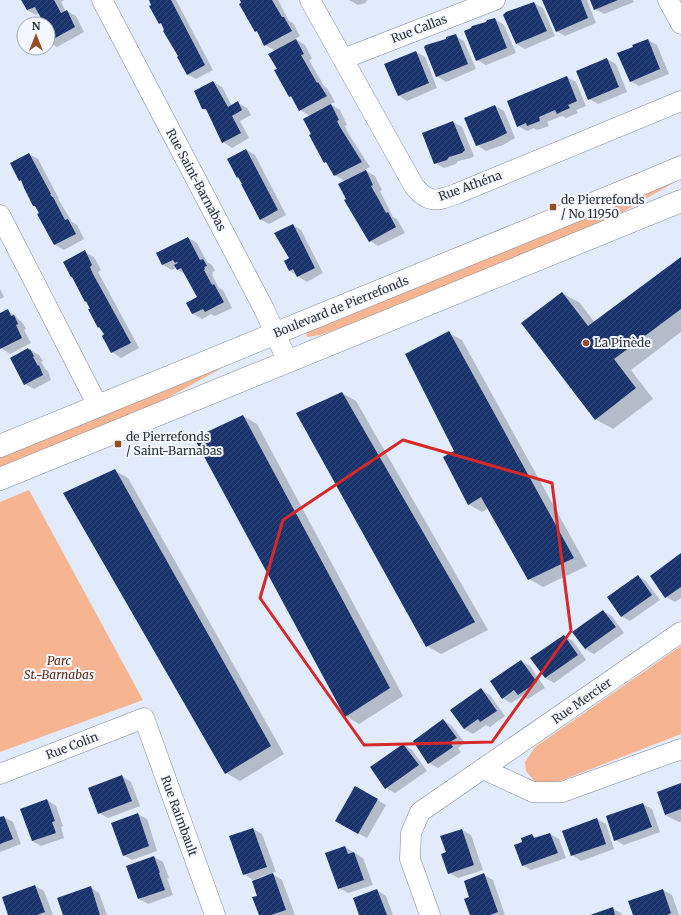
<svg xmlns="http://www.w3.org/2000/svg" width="681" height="915" viewBox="0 0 681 915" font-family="Merriweather,serif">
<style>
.green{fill:#f6b490}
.shadow{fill:#0003}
.building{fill:url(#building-hatch)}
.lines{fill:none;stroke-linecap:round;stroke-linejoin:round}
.minor-casing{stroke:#7d8696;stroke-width:21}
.secondary-casing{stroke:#7d8696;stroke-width:23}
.minor{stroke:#fff;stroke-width:20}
.secondary{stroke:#fff;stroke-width:22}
.marked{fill:none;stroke:#d62828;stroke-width:3;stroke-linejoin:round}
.poi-dot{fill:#934e24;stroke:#f4f7ff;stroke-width:1.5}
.labels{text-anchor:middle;stroke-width:4;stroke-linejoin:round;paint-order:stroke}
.street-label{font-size:12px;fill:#2d3138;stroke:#f4f7ff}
.poi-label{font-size:12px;fill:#2d3138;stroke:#f4f7ff;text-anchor:start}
.park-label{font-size:12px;font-style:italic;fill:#5a2a0d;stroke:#f4f7ff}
</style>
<defs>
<pattern id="building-hatch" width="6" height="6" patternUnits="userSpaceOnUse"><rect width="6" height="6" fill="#19346d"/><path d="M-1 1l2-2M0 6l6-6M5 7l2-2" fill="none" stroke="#32497a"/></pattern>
</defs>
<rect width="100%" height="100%" fill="#e1ebfc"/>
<path class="green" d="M675 182 614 217 340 328 320 335 307 337 306 333Z
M220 368V369L164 400 0 467V458Z
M29 490 143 700 0 752V502Z
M681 646V734L560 781 536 783 526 771 525 762 535 747Z"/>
<path class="shadow" d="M22 0H64L61 2 66 12 67 11 76 16 84 32 57 47 48 42V24H42L44 23 39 13 36 15 27 10Z
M150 0H176L213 70 196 79 187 74 163 25 160 23Z
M241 0H278L289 21 293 23 300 36 295 39 305 45 312 59 309 60 324 86 327 88 335 102 330 104 340 110 347 125 345 126 348 133 370 167 364 170 375 176 382 190 380 191 393 217 397 219 405 233 378 246 370 241 347 199 346 182 335 175 328 164 325 162 312 134 310 116 300 110 293 98 290 97 276 70 278 69 276 51 265 45 259 34 256 31Z
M349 0H368L366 1V3L358 5Z
M543 0H587L596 23 565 36 556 31Z
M591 0H633L634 2 604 14 595 9Z
M534 3 543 8 555 36 525 49 516 44 506 13Z
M495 19 504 25 516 53 486 65 477 60Z
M455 36 464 41 476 69 446 82 437 76Z
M648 40 657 45 669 74 639 86 630 81Z
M416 52 425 57 437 88 407 101 398 95Z
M607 59 616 64 627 92 598 104 589 99Z
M567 77 576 82 586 106 576 110 578 113 566 118 562 116 547 122 549 126 537 130 534 128 527 131 518 126Z
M213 82 222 87 232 106 238 103 247 108 251 115 240 121 249 138 232 148 223 142 208 112 203 109Z
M495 106 504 111 515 138 503 145 486 151 477 145Z
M453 122 462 127 474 156 471 158 458 161 456 164 444 168 435 163Z
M246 150 255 155 286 215 269 224 260 219 241 179 237 177Z
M29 154 38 159 59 199H58L60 202 72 222 77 225 84 239 64 250 55 245 38 214 40 213 37 207 34 206 23 182 20 180Z
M293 225 301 230 323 273 307 282 290 271Z
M188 238 197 243 207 262 212 265 215 271 212 272 213 274 212 275 219 288 223 290 232 308 215 316 211 314 202 319 193 314 187 303 199 297 185 274 178 270 177 267 172 270 163 265 157 254Z
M85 252 94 257 101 270 98 272 139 348 121 358 112 352 103 336 105 335 87 303 85 301Z
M681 258V332L631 370 653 399 613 429 595 419 562 293 580 303 595 323Z
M0 289 4 297 0 299Z
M8 311 16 316 18 319 22 322 26 329 24 330 31 343 10 354 1 348 0 346V315Z
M449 333 462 340 587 566 543 587 529 579 489 508 482 512 468 504 455 452Z
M28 349 39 355 43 361 41 362 46 370 48 371 51 380 34 389 25 384Z
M342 393 356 401 488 630 441 654 427 646Z
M243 416 257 424 403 696 359 724 346 716Z
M114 470 128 478 284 754 240 781 226 773Z
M681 555V598L675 602 666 597Z
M638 576 646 581 660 600 630 621 621 616Z
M603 611 612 616 624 633 594 654 585 649Z
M564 636 573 641 586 660 554 683 545 678Z
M521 661 530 666 545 688 528 699 522 696 511 703 503 698Z
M481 690 490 695 505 716 490 727 486 725 473 734 464 729 451 710Z
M443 720 452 726 465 743 458 748 461 752 438 768 429 763Z
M404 745 412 750 427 771 395 793 386 788Z
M122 776 131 782 140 806 108 818 99 813Z
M681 784V822H679L665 815Z
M356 787 386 805 367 838 336 821Z
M47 800 56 806 63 826 61 827 64 838 41 846 32 841Z
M643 804 652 809 660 832 624 845 615 840Z
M138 814 147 819 157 851 132 860 123 855Z
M4 817 13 822 21 844 0 852V818Z
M597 819 606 824 614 849 581 861 572 855Z
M253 829 262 834 276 872 271 873 282 880 295 915H260L259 896 267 877 266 875 253 880 244 874Z
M462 830 471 835 483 870 458 878 449 873 447 853Z
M550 834 559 839 566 858 531 870 522 865 524 843 532 835 537 838Z
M345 847 363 858 373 885 348 893 339 888 326 853Z
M154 857 163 862 169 878H167L173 895 148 904 139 899 128 866Z
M484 875 493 880 505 915H471V898Z
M35 886 44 891 53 915H10Z
M90 887 99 893 107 915H64Z
M377 890 386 896 393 915H360Z
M663 890 672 895 679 915H634Z
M612 908 621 913 622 915H593Z"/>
<path class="building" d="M21 0H54L61 13 67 10 75 27 48 42V24H40L43 22 35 7 27 10Z
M149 0H171L205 65 187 75 177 57 178 56 163 31 164 30 161 23 159 24 149 6 151 5Z
M240 0H272L282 17H284L292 31 264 46 257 31 255 32 239 4 241 3Z
M542 0H581L588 18 556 32Z
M590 0H618L594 10Z
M534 2 547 31 516 44 503 15 506 12Z
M495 18 507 48 476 61 464 31 471 28 472 26 486 22 487 20Z
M456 34 468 64 436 77 424 47 426 45 446 39V37Z
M296 39 304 54 301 55 317 83 318 82 327 96 299 111 291 96 289 97 274 70 277 69 268 54Z
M648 39 660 69 630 82 617 53 633 47 632 45Z
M416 51 429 83 398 96 384 64Z
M607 58 619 87 588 100 576 71Z
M567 76 577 101 568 105 570 108 563 111 557 114 555 110 539 117 540 121 527 126 526 123 517 127 507 101Z
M213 81 228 107 238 101 242 110 232 116 241 133 222 143 206 109H202L194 91Z
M331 104 339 120 337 121 340 127 362 162 334 176 326 162 324 163 309 135 311 134 303 119Z
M495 105 507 133 493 140 476 146 464 118Z
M453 121 465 150 462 153 449 157 447 160 434 164 422 133Z
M246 149 278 210 260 220 241 184H242L238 177 237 178 227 159Z
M29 153 51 194H50L52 197H53L65 220 68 219 76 234 54 245 37 214 39 213 35 206H33L24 188 21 180 19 181 10 163Z
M366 170 373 185 371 186 379 200 386 213 388 212 396 227 369 242 344 200 346 199 338 184Z
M293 224 315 268 297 277 293 269 289 271 284 261 289 258 274 233Z
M188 237 200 260 203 259 207 266 204 267 205 269 204 270 212 285 214 284 224 302 205 312 203 309 192 314 186 303 197 297 181 268 177 270 174 265 178 263 177 262 175 263 173 260 162 265 156 253Z
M85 250 92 265 90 267 93 274 131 343 111 353 102 336 104 334 99 327 98 328 88 309H90L86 301 85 302 72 277H71L63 262Z
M681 257V309L614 359 636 388 595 420 521 323 562 292 588 326Z
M8 309 11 316 14 315 18 324 16 325 22 338 0 349V313Z
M449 331 574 558 528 580 481 497 468 505 443 457 454 451 405 354Z
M28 348 29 350 30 349 34 356 33 357 38 366 39 365 43 375 24 385 10 358Z
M342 392 475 622 426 647 296 413Z
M243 415 390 688 345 717 194 438Z
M115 469 271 746 225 774 63 493Z
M681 553V587L665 598 650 576Z
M638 575 652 595 621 617 607 597Z
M603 610 616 627 585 649 572 632Z
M564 635 578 655 545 678 530 658Z
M521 660 537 682 518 695 514 690 502 699 490 681Z
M481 688 497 711 480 722 478 719 464 729 450 710Z
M443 719 457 738 450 742 453 747 428 764 413 741Z
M403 744 419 765 385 789 370 767Z
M122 775 132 801 98 814 88 788Z
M681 783V809L665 815 657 792Z
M355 786 378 799 358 834 335 821Z
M47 799 55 821 52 822 56 833 32 841 20 809Z
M643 803 652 827 614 841 606 816Z
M138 813 149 846 123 856 111 823Z
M4 816 13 839 0 844V817Z
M597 818 606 844 571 856 562 831Z
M253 828 267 867 243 875 229 836Z
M462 829 474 865 448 874 441 854 446 852 440 836Z
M550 833 558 853 522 866 514 845 522 842 521 838 532 834 534 838Z
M345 846 348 854 354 852 364 880 338 889 325 853Z
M154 856 160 873H159L165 890 138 899 126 866Z
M273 873 286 910 271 915H259L252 897 257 896 252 881Z
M484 873 498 912 490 915H470L464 899 469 897 464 881Z
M35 885 45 912 37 915H8L2 897Z
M91 886 100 915H63L57 898Z
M377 889 387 915H359L353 898Z
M663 889 671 913 667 915H633L628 901Z
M613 907 615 915H590Z"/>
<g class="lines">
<g class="minor-casing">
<path id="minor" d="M102 0 264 309 288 362
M310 0 414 186C428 204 437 201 456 194L681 101
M668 0 681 24
M343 59 495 0
M0 215 98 406
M483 769 533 792H562L681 749
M0 774 144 718 215 915
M430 915 410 859 411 833 420 812 681 632"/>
</g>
<g class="secondary-casing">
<path id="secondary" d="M0 446 641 184 681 167
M0 479 681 201"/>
</g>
<use href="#minor" class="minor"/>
<use href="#secondary" class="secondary"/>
</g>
<path class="marked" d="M403 440 552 483 571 631 492 742 364 745 260 598 283 520Z"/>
<g class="poi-dot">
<rect x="549" y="203" width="8" height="8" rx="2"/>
<circle cx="586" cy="343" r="4"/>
<rect x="114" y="440" width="8" height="8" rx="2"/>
</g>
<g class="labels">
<g class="street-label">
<text transform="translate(419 29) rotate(-21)" y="4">Rue Callas</text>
<text transform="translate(196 180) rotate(62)" y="4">Rue Saint-Barnabas</text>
<text transform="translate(470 186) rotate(-20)" y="4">Rue Athéna</text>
<text transform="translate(341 307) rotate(-22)" y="4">Boulevard de Pierrefonds</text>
<text transform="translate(582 701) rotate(-35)" y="4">Rue Mercier</text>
<text transform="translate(72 746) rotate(-21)" y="4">Rue Colin</text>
<text transform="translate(179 816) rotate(70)" y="4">Rue Raimbault</text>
</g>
<g class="poi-label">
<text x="561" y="204">de Pierrefonds<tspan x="561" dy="14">/ No 11950</tspan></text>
<text x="594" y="347">La Pinède</text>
<text x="126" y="441">de Pierrefonds<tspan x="126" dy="14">/ Saint-Barnabas</tspan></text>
</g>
<g class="park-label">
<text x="59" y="665">Parc<tspan x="59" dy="14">St.-Barnabas</tspan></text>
</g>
</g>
<g transform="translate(36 36)"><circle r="19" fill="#f4f7ff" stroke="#a4a8af"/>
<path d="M0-3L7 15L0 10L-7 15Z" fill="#934e24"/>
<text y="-6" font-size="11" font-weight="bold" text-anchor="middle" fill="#2d3138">N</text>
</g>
</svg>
